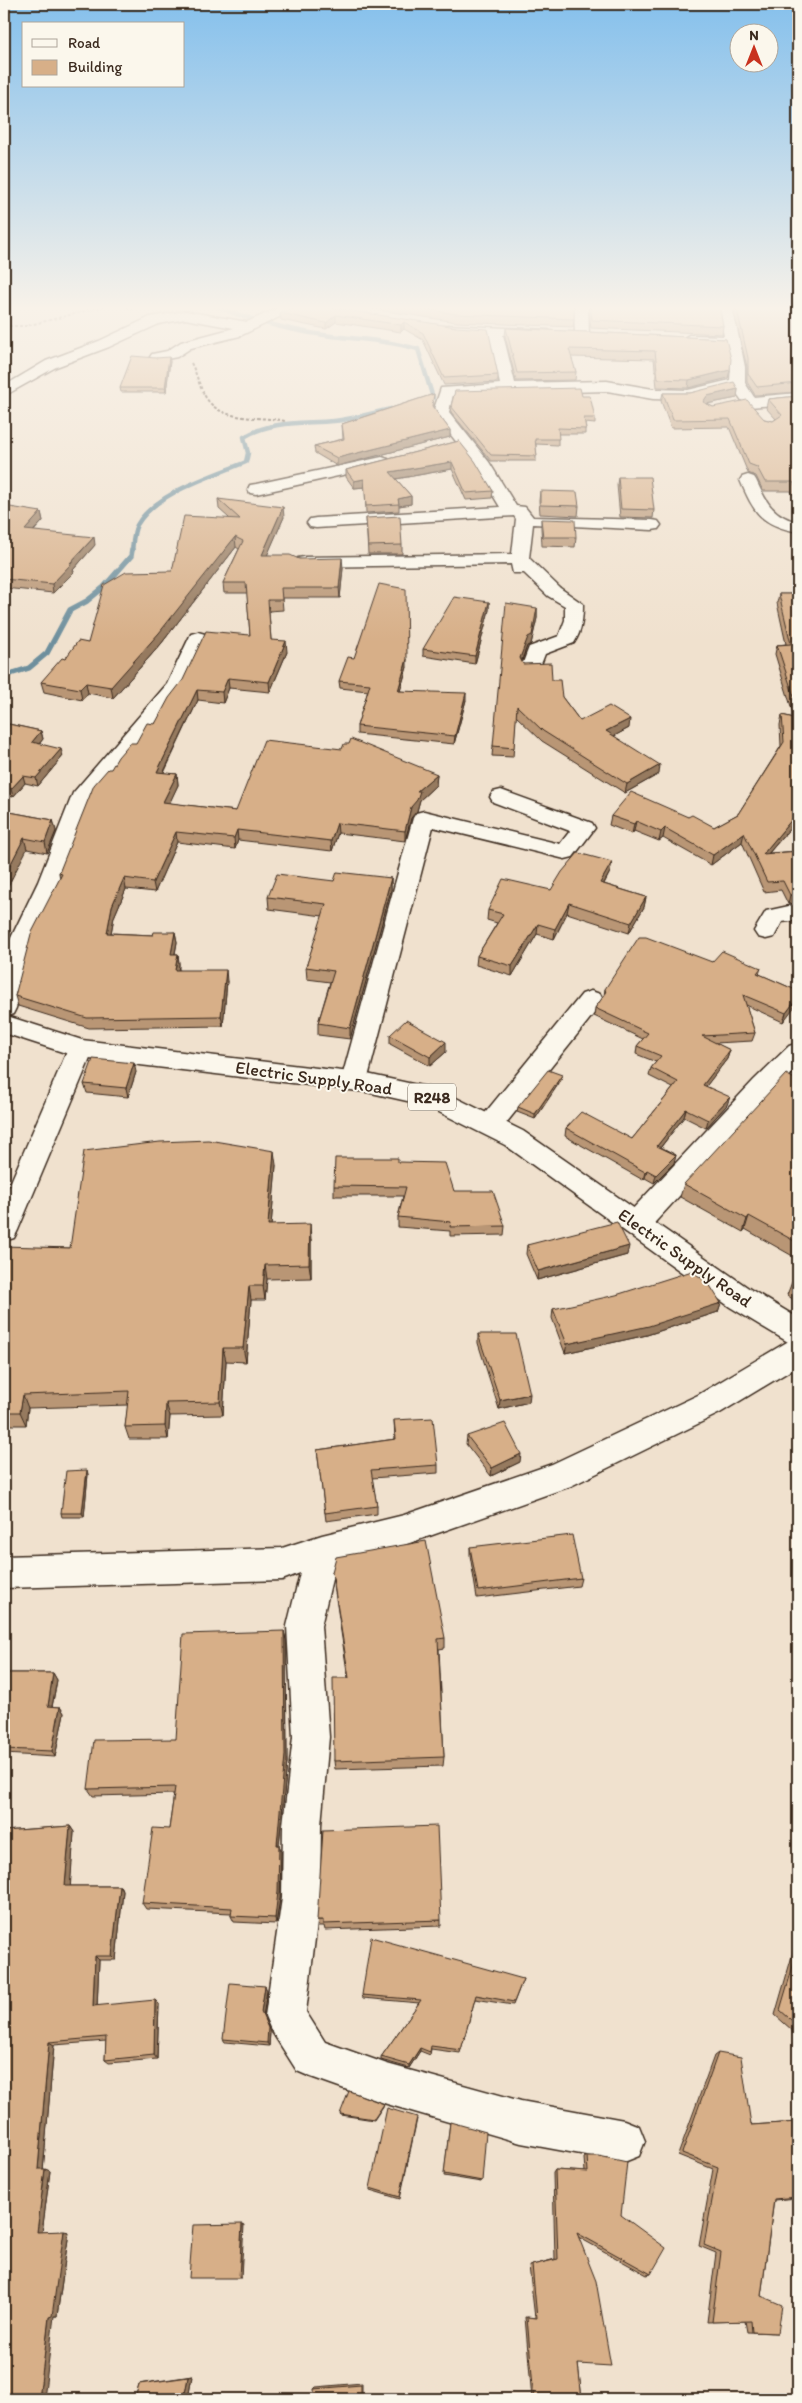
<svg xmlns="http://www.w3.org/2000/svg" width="802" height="2403" font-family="Itim,sans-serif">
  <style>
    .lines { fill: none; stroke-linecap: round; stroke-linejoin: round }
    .stream-far1 { stroke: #6e8f9d; stroke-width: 4.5 }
    .stream { stroke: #6e8f9d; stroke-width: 5.5 }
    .minor-casing { stroke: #3b2a1e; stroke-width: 3 }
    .major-casing { stroke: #3b2a1e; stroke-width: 3 }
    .path { stroke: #3b2a1e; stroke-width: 2; stroke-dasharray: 3 2; stroke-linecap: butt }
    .minor { fill: #fbf7ec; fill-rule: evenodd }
    .major { fill: #fbf7ec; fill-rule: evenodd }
    .wall { fill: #b99675; stroke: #3b2a1e }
    .shaded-wall { fill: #967a5f; stroke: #3b2a1e }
    .building { fill: #d7af88; stroke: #3b2a1e }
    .labels { text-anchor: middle; stroke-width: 4; stroke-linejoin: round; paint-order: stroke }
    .shield { fill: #fbf7ec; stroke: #75685c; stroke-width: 1 }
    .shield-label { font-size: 16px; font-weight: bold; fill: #3b2a1e }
    .street-label { font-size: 18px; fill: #3b2a1e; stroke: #fbf7ec }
  </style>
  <rect width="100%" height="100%" fill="#f0e1ce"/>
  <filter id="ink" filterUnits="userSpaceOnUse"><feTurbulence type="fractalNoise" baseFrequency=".02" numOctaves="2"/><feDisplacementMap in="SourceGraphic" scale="10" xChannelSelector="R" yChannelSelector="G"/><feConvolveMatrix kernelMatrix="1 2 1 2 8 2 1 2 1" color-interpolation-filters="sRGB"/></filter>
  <g filter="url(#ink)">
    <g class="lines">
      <g class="stream-far1">
        <path d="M213,305c38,16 77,26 118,31 29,3 58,5 87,13l15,49 -5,1"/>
        <path d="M132,551c1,-8 1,-19 5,-26 19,-33 76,-49 109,-63l2,-9 -4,-16c28,-17 59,-13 90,-16 19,-2 38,-8 57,-12"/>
      </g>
      <path class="stream" d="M4,676l25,-8 18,-15 23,-43 17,-9 17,-14 27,-31 1,-6"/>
      <g class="minor-casing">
        <g id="minor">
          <path d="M285,305h19l-64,31 -49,12 -14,9 -20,4 -7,-4 2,-3 15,-3 14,-9 53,-14 -49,-9 -26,5 -50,23 -53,20 -52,29v-10l42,-25 53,-20 51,-24 35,-6 62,11z"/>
          <path d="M574,305h14l1,30 -2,3h-10l-2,-3z"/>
          <path d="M718,305h14l13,62v16l9,14 44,-4v10l-48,4 -5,-2 -12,-17 -45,12 -35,-1 -46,-8 -154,4 -4,17 40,50 27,44 9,1 8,10 119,3 6,1 3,4 -3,4 -6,1 -119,-6 -4,34 31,30 23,16c0,14 -1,27 -9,39l-29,11 -7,18h-14l-3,-4 8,-21 30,-11 6,-16v-14l-17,-10 -24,-23h-11l-2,-9 -207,3 -6,-1 -3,-4 3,-4 6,-1 208,-3 4,-35 -2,-3 -198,12 -6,-1 -3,-4 3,-4 6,-1 184,-11 -24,-40 -43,-55 8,-24 59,-4 -11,-50 -37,-2 -7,-4 2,-3 102,5 2,3 -7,4 -41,-2 12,48 92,-2 46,8 35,1 42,-10 1,-13 -5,-22 -37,-2 -7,-4 7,-4 35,1z"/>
          <path d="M382,457l6,2 2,3 -2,3 -132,29 -6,-1 -2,-4 2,-4 6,-1z"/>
          <path d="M748,475l6,2 2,3c10,22 17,36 42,42v10c-37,-7 -44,-19 -58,-52l2,-3z"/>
          <path d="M198,632l7,2 2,4 -24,52 -89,105 -34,87 -28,62 -16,64 -3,6 -9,3v-56l4,-17 30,-62 35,-89 94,-109 22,-46 2,-4z"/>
          <path d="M501,790l91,33 3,5 -22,29 -8,2 -132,-32 -66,254 -4,7 -9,2 -9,-2 -4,-7 72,-263 3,-5 8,-2 136,33 10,-13 -77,-29 -3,-5 3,-5z"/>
          <path d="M798,904v16l-16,2 -8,15 -8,2 -8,-2 -4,-6 12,-20z"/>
          <path d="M591,991l9,3 3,6 -3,6 -101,126 -9,3 -9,-3 -4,-7 4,-7 101,-124z"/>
          <path d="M81,1040l9,3 4,6 -76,181 -4,8 -10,3v-43l64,-149 4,-6z"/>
          <path d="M798,1043v24l-152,165 -10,3 -10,-3 -4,-8 4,-8 128,-136 35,-34z"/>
          <path d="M798,1338v28l-78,47 -149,73 -167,59 -68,17 -15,64 8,111 -8,88 -1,73 -14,114 19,30 62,22 134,37 103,19 15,6 6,15 -6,15 -15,6 -103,-19 -134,-39 -76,-27 -14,-6 -26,-41 -6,-14 17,-118 1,-73 10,-88 -6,-111 13,-53 -18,7 -278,8v-32l278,-8 40,-13 82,-20 148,-51 146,-69 89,-53z"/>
        </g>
      </g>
      <g class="major-casing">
        <path id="major" d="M4,1015l78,25 285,34 73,16 83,41 227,158 48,29v27l-10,-3 -58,-35 -225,-162 -80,-40 -58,-13 -286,-34 -77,-25z"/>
      </g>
      <g class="path">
        <path d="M122,305l11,5"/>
        <path d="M4,326h22l83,-21"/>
        <path d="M191,363c6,11 8,23 14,33 16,28 54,19 80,25"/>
      </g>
      <use href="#minor" class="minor"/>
      <use href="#major" class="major"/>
    </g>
    <g class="wall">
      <path d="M258,305h22l-9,4z"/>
      <path d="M298,305l158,22 42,48v7l-54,3 -21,-45 -19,-11 -3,3 -65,-10 -10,7 -45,-9 -1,-7z"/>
      <path d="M348,305h226v14l-1,8 -117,-5z"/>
      <path d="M588,305h131l4,21 -1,8 -131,-6z"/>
      <path d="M732,305h66v87l-43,3 -8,-13v-15z"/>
      <path d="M506,328l220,11 4,31 -2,8 -40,10 -31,-1 -3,-28 -83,-2 5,15 -1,8 -59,1 -11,-45z"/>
      <path d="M156,358l14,3 -4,31h-45l-1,-4z"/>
      <path d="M738,389l-1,9 -30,6 6,3 60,14 3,-2 -10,-11 2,-9 30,-3v106l-7,-11h-28l-7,-15 -8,-3 -19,-46 -58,1 -10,-27 2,-8h27z"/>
      <path d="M434,394l-1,13 17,23v7l-113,29 -22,-13 -1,-7 29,-7 -1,-15z"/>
      <path d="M582,396l13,22v6l-10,-1v11h-27v11l-22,-1v17h-45l-40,-49v-6z"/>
      <path d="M459,441l34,50 -1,7 -26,2 -14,-31 -56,10 15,17v8l-12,2v5l-33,2 -1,-26 -11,1 -8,-11v-7z"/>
      <path d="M618,477l36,33 -1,8 -33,-1 -3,-32z"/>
      <path d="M540,491l39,15 -1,10 -38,-2 -1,-13z"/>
      <path d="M218,499l66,18 -17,38 32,4 44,9 -3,30h-58l1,12 -14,1 2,29 16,12 -17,40 -41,-4 -6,15 -25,-3 -34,73 13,1 1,11 -9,18 67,8 201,-37 -1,11 -16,15 -3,11 -6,7 -6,23 -67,-8 -6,18 -94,-11 -3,9 -58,-7 -22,50 -29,-3 -12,28 -3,16 42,2 22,-3 2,10 -2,12h3l1,10v6l48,11 -4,45 -134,2 -71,-22 -3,-10 45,-117 -1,-6 52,-104 25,-26 19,-19 95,-89 -3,-42h-23l-1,-10 16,-34 -3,-2 -75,97 -48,54 -25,-5 -6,7 -38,-8 -3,-10 24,-23 23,-16 84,-72 57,-53 -10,-9z"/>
      <path d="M41,512l2,9 -9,10 61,14 -22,25 1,2 -21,21 -49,-5v-70z"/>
      <path d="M366,518l36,27v9h-34z"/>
      <path d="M541,519l35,18 -1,10 -33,-1 -1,-18z"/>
      <path d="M779,594h19v120l-5,-1 -18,-59 2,-9 9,-1 -9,-41z"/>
      <path d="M489,602v8l-14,54 -52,-8v-7z"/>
      <path d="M537,608v10l-6,26 -4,2 -5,15 1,3 29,16 10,17 18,24 49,7 -15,8 45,38 -34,19 -83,-52 -26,-25 -3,41 -21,-1 1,-10z"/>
      <path d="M407,667l-7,24 66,9 -12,44 -97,-10v-8l11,-35 -28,-3 -1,-7z"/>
      <path d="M782,715l16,4v100l-29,34 29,-2v52l-10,1 -7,-14 -17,2 -22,-50 -31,23 -48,-27 -4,3 -25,-10 -2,3 -23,-9 2,-9 77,1 26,10 24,-13 43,-68 -1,-21z"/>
      <path d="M4,723l37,8 2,8 -4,5 24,12 -25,30 -13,-3 -12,14 -9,-2z"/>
      <path d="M4,811l49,9 3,11 -9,22 -20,-4z"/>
      <path d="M610,872l-6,12 42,13 -2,10 -15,26 -62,-20 -13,26 -17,-5 -25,42 -36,-11 1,-9 20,-33 -10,-3 1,-10 63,-20z"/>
      <path d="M391,878v12l-41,149 -32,-4v-12l12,-41 -23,-3 -1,-12 17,-51 -54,-7 -1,-12 66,-16z"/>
      <path d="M798,914v13l-2,-5z"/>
      <path d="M712,962l49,6 -2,6 39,17 -15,31 -37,-17 9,28 -3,8 -37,2 15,7 -3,9 -21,27 21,19 -21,23 -22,-11 -23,30 15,8 -2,8 -20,20 -9,-5 -2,2 -78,-44 1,-8 66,11 41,-51 -24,-12 2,-8 5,-6 -20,-8 1,-8 6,-7 -49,-23 1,-8 9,-12 1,-7z"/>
      <path d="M390,1035l56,17 -16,14 -40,-22z"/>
      <path d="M136,1072l-8,25 -41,-4 -3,-9z"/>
      <path d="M562,1075l-1,5 -26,39 -18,-7 1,-5z"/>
      <path d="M798,1081v178l-53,-30 -2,3 -63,-35 4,-13z"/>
      <path d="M398,1162l56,29 51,35 -1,9 -54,1v-5l-52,-4v-10l5,-21h-69v-10z"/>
      <path d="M276,1165l-5,60 40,14v39l-44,1 -2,21h-14l-5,62 -20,-1 -3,54 -53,1 -2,23h-39l-4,-12 3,-22 -100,3 -2,17h-22v-178l66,1z"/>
      <path d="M527,1245l100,10 -90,25 -11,-26z"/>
      <path d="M798,1276v27l-11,-8 5,-13z"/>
      <path d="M721,1303l-3,9 -71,23 -82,18 -13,-35 1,-9z"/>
      <path d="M478,1334l51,68 -30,7 -21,-66z"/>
      <path d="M394,1420l44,45v8l-66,5 5,28v8l-51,7 -9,-71 78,-11z"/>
      <path d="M467,1436l53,26 -29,14 -25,-32z"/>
      <path d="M88,1474l-4,43h-22l-1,-4z"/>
      <path d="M470,1547l111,31 -2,8 -102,12 -7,-43z"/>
      <path d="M332,1572l113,66v10l-6,1 5,108 -1,9 -108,3 -1,-8 14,-83z"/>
      <path d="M284,1631l2,9 1,122 -8,83 2,6 -1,47 -4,26 -42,-2 -3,-6v-3l-85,-4 -4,-6 27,-74 5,-35 -81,2 -5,-7 88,-50z"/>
      <path d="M4,1673h49l4,7 -5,27h8l4,6 -9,44 -51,-3z"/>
      <path d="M70,1826l4,6 -4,54h50l3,5 -7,69h-17l-2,46 62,-2 -2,55 -48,4 -4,-3 1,-19 -52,4 -11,124 7,2 -8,61h27l-12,84h-3l-47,-270h-3v-215z"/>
      <path d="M317,1920h124v6l-116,4 -1,-4h-6z"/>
      <path d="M798,1935v118l-6,-23 -17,-15z"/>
      <path d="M523,1979l-10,26 -38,-6 -15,54 -29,-4 -1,6 -10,-4 -11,17 -28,-8v-3l38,-54 -56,-5 -1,-3z"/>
      <path d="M267,1990l-4,26 7,16 -1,14 -44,-4 -2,-3z"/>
      <path d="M718,2053l33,72 47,-3v76l-24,2 -13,96 17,37 -31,-1 -2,-11 -38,1 9,-69 -17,-7 14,-77 -35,-14 36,-99z"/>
      <path d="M384,2104v1l-10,15 -33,-5 -1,-1z"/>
      <path d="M417,2119l-17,80 -30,-9v-2z"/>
      <path d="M450,2122l32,59 -1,1 -37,-6z"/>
      <path d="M587,2156l34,59 30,59 -4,1 -69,-38v127l4,35h-50l-7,-82 10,1 -6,-52 26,-7 -2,-86 2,-3 30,2 -1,-14z"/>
      <path d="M192,2376l-4,23h-53l4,-15 5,-1z"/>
      <path d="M362,2383v16l-48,-10 2,-2z"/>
    </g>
    <g class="shaded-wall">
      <path d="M270,305h10l-9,4z"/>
      <path d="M336,315v7l-10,7v-6z"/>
      <path d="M404,322v7l-3,3v-7z"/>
      <path d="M169,357l1,4 -4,31 -1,-4z"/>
      <path d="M730,370l-2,8 -40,10 1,-8z"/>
      <path d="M738,389l-1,9 -31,6 -3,-2 4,-6z"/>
      <path d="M450,430v7l-113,29v-8z"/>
      <path d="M452,462v7l-62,11v-8z"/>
      <path d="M364,479l1,8 -11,1v-7z"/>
      <path d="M411,496v8l-12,2 -1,-7z"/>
      <path d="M283,507l1,10 -21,48 -1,-10z"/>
      <path d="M41,512l2,9 -17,17 -1,-8z"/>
      <path d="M94,537l1,8 -22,25 1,2 -21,21 -1,-9z"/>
      <path d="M235,537l1,10 -75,97 -48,54 -2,-11z"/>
      <path d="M342,558l1,10 -3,30 -1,-10z"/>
      <path d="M489,602v8l-14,54v-8z"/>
      <path d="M537,608v10l-6,26 -4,2 -8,21 1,-9z"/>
      <path d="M286,641l1,11 -17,40 -1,-10z"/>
      <path d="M407,659v8l-9,31v-7z"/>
      <path d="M228,678l1,10 -6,15 -1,-11z"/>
      <path d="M86,683l2,10 -6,7 -2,-11z"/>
      <path d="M197,690l1,10 -39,82 -2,-10z"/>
      <path d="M466,693v7l-12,44 1,-8z"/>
      <path d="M630,719l-1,9 -24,13 1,-10z"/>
      <path d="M41,731l2,8 -9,11 -2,-8z"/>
      <path d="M61,749l2,7 -25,30 -2,-8z"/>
      <path d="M660,765l-1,9 -34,19 2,-9z"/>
      <path d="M177,774l1,11 -13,28 -2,-11z"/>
      <path d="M437,774l-1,11 -16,15 -3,11 -6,7 -6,23v-10l6,-24 6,-16z"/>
      <path d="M23,776l2,7 -12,14 -2,-8z"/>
      <path d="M798,812v7l-38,44 3,-9z"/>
      <path d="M53,820l3,11 -9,22 -2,-11z"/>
      <path d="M636,821l-2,10 -2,3 2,-10z"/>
      <path d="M337,823l1,10 -6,18 -1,-10z"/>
      <path d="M665,828l-2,10 -4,3 2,-9z"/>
      <path d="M237,830l1,10 -3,9 -1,-11z"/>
      <path d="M176,832l1,10 -22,50 -2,-10z"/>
      <path d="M744,833l-2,9 -31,23 2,-10z"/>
      <path d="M24,838l3,11 -23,45v-17z"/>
      <path d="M612,862l-2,10 -11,20 1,-9z"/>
      <path d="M124,878l2,11 -12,28 -5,27 -2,-11 5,-27z"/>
      <path d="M391,878v12l-41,149v-11z"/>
      <path d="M798,894v9l-10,1 2,-9z"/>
      <path d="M646,897l-2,10 -15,26 2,-10z"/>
      <path d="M569,903l-2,10 -13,26 1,-10z"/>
      <path d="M538,924l-1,10 -25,42v-10z"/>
      <path d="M175,932l2,10 -4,22 -2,-10z"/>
      <path d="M178,954l1,10 -2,17 -2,-11z"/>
      <path d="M226,970l1,11 -4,45 -2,-10z"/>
      <path d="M798,997v5l-15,20 3,-9z"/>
      <path d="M446,1042v10l-16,14v-9z"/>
      <path d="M730,1050l-3,9 -26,34 2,-8z"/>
      <path d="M134,1063l2,9 -8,25 -2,-9z"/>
      <path d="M562,1075l-1,5 -26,39v-5z"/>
      <path d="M730,1097l-3,8 -21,23 2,-8z"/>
      <path d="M686,1109l-2,8 -28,36 1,-7z"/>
      <path d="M274,1151l2,14 -6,74 -2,-14z"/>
      <path d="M676,1155l-2,8 -20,20 2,-8z"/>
      <path d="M647,1170l-2,8 -2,2 2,-8z"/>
      <path d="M749,1216l-4,13 -2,3 4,-13z"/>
      <path d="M310,1224l1,15v39l-2,-14z"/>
      <path d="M629,1246l-2,9 -90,25 1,-9z"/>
      <path d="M265,1265l2,14 -2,21 -2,-14z"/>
      <path d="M249,1286l2,14 -5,62 -3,-14z"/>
      <path d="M721,1303l-3,9 -71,23 -82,18 2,-9z"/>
      <path d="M223,1348l3,13 -3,54 -3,-13z"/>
      <path d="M530,1394l-1,8 -30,7 1,-9z"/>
      <path d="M23,1395l5,13 -2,17 -6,-13z"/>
      <path d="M166,1403l4,13 -2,23 -3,-13z"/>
      <path d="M521,1454l-1,8 -29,14 1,-8z"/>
      <path d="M87,1470l1,4 -4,43 -2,-4z"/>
      <path d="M284,1631l2,9 1,122 -8,83 2,6 -1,47 -4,26 -1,-6z"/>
      <path d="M53,1673l4,7 -6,32 -3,-6z"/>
      <path d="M60,1707l4,6 -9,44 -3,-6z"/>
      <path d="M70,1826l4,6 -4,59 -5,-5z"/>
      <path d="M120,1886l3,5 -7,69 -4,-4z"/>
      <path d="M95,1956l4,4 -2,50 -4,-4z"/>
      <path d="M265,1986l2,4 -4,26 7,16 -1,14 -2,-3 -6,-31z"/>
      <path d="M155,2000l4,4 -2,55 -3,-4z"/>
      <path d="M49,2042l5,3 -11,126 -5,-2z"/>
      <path d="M420,2048v3l-11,17v-3z"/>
      <path d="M45,2169l5,2 -8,62 -5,-1z"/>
      <path d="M242,2224l2,1 -3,53h-2z"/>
      <path d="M64,2231l5,1 -12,84h-3l-10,83h-5l10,-82z"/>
      <path d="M192,2376l-4,23h-4l4,-22z"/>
    </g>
    <g class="building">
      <path d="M298,305h16l142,22 32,2 10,46 -54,3 -21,-45 -19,-11 -3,3 -65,-10 -10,8 -46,-10z"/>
      <path d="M400,305h174v14l-118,-5z"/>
      <path d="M590,305h129l4,21 -131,-6z"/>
      <path d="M736,305h62v78l-41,4 -9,-13v-16z"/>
      <path d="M506,328l220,11 5,20 -1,11 -41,10 -31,-1 -3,-28 -86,-2 7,23 -59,1z"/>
      <path d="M132,356l24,2 13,-1 -4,31h-45z"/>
      <path d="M734,382l4,7 -31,7 -4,6 10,5 34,-7 17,19 9,2 9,-6 -14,-16 30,-3v95l-5,-9h-28l-8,-15 -8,-3 -19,-45 -57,1 -10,-27h27z"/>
      <path d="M580,388l2,8h8l5,22h-11l2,11 -28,-1 1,11h-24l2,17 -46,-1 -40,-49 4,-15z"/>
      <path d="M434,394l-2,12 18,24 -113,28 -23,-12 30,-7 -2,-15z"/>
      <path d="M459,441l16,20 18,30 -27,2 -14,-31 -62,10 21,24 -13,3 1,5 -33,2 -2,-27 -10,2 -8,-11z"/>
      <path d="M618,477h32l4,33 -33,-1z"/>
      <path d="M540,491l37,1 2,14 -39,-1z"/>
      <path d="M218,499l65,8 -21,48h28l9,4 43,-1 -3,30h-58l1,12h-14l3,40 15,1 -17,41 -41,-4 -6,14 -25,-2 -40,82 20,2 -14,28 73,9 28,-71 78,9 2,-5h5l2,-5 86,35 -20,17h3l-3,9 -6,7 -6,24 -68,-8 -6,18 -94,-11 -3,8 -58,-6 -23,50 -29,-4 -12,28 -5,27 46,2 1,-3h21l-4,22h7l-3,16h51l-5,46 -134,2 -72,-22 16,-62 31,-60 -3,-1 35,-88 14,-16h3l7,-12 12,-14h6l11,-20 8,1 14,-26 14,-18 23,-49 44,4 -4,-52h-23l20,-42 -8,-4 -76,96 -48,54 -25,-4 -6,6 -39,-7 21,-24 3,1 13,-18 10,2 16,-58 22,-13 46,-1 12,-55 56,3z"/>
      <path d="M10,507l31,5 -16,18 69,7 -24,26h2l-20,21 -48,-5v-61z"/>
      <path d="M400,516l2,29 -34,1 -2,-28z"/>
      <path d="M541,519l34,1 1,17h-33z"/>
      <path d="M379,584l27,5 1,70 -9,32 68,2 -11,43 -98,-10 13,-42 -31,-3 9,-24 6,1z"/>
      <path d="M779,594h19v110l-2,-1 -19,-58 14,-1z"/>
      <path d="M454,597l35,5 -14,54 -52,-7z"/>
      <path d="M506,603l31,5 -5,27 -4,2 -8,21 3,6 28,-1 1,17h8l2,17 18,24 29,-15 21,13 -24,12 54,34 -33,19 -84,-53 -26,-25 -3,42 -21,-2z"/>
      <path d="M782,715l16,4v93l-35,42 35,-3v43l-8,1 -7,-14 -16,1 -23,-49 -31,22 -48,-27 -4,4 -25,-11 -2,3 -23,-8 20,-24 57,25 4,-2 22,12 24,-13 46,-72z"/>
      <path d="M4,723l37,8 -9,11 29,7 -25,29 -13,-2 -12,13 -7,-2z"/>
      <path d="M4,811l49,9 -8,22 -21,-4 -20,39z"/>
      <path d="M578,853l34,9 -12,21 46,14 -15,26 -62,-20 -14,26 -17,-5 -26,42 -35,-10 26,-42 -15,-4 15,-31 48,11 11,-18z"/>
      <path d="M337,872l54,6 -41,150 -32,-5 16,-52 -28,-4 20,-63 -58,-7 9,-23 57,7z"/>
      <path d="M639,937h7l66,25 10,-11 39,17 -4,5 41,18v6l-12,16 -43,-18 12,38 -53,3 28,14 -27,35 27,12 -22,23 -22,-11 -29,37 19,9 -20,20 -9,-5 -2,2 -79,-44 15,-16 51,27 46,-57 -27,-14 10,-12 -24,-10 11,-13 -53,-25 11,-15 -1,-4z"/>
      <path d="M406,1020l40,22 -16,15 -40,-22z"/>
      <path d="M93,1059l41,4 -8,25 -42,-4z"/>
      <path d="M548,1070l14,5 -27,39 -17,-7z"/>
      <path d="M786,1074l12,7v87l-2,2 2,1v72l-49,-27 -2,3 -63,-35z"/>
      <path d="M208,1140l66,11 -6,74 42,-1 -1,40 -44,1 -2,21h-14l-6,62h-20l-3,54 -54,1 -1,23 -40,1 4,-36 -106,4 -3,17h-16v-166l66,2 14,-97 76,-9z"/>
      <path d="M335,1158h63v4l47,1 9,28h39l12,35 -55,1 1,-5 -53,-5 8,-30 -72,-1z"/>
      <path d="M617,1222l12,24 -91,25 -11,-26z"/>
      <path d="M692,1271l17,13 12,19 -72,23 -82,18 -14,-35 63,-14z"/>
      <path d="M798,1276v11l-6,-5z"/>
      <path d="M478,1334h38l14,60 -30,6z"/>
      <path d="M433,1418l5,47 -67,5 6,36 -52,7 -8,-63 79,-11 -2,-19z"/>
      <path d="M505,1423l16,31 -29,14 -25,-32z"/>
      <path d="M87,1470l-5,43h-21l5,-42z"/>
      <path d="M572,1535l9,43 -103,13 -8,-44z"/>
      <path d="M426,1541l19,97 -7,1 6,118 -110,4 -1,-83h16l-17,-106 4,-15z"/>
      <path d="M284,1631l1,124 -8,90h2l-1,47 -3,26 -44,-2 1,-8 -90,-5 11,-75 16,1 6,-42 -87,2 6,-49 82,-1 7,-105z"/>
      <path d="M4,1673h49l-5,33 12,1 -8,44 -48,-2z"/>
      <path d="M70,1826l-5,60h55l-8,70h-17l-2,50 62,-6 -1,55 -49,5 1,-23 -57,5 -11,127h7l-8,63 27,-1 -12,85 -3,1 -10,82h-35v-323l3,-34h-3v-211z"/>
      <path d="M437,1826l4,94 -118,4v-4h-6l6,-90z"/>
      <path d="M371,1937l152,42 -9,23 -38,-7 -15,55 -30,-4 -1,6 -10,-4 -11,17 -28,-8 40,-57 -59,-5z"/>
      <path d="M798,1949v80v-3l-18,-16z"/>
      <path d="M230,1983l35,3 -4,26 7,16 -1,15 -44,-4z"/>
      <path d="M718,2053l23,4 10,68 47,-3v75l-24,2 -13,97 21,9 -4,28 -26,-1 -1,-11 -39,1 9,-70 -17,-7 14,-78 -36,-14z"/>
      <path d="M349,2091l35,13 -10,15 -34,-5z"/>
      <path d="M387,2108l30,9 -17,80 -30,-9z"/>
      <path d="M450,2122l36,10 -4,49 -38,-7z"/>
      <path d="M587,2156h12l28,6 -6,53 45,33 -15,26 -74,-41 19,48 15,85 -33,-2 4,35h-48l-7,-82 10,1 -5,-53 26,-6 -3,-89 33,2z"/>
      <path d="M242,2224l-3,54h-50l4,-53z"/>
      <path d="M188,2377l-4,22h-49l4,-15z"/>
      <path d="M361,2385v14h-46l-1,-10z"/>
    </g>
  </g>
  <linearGradient id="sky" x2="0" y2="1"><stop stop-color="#85c0ec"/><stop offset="0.48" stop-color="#f8f2e9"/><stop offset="1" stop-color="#f8f2e9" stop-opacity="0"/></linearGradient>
  <rect width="802" height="642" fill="url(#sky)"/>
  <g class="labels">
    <rect class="shield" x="408" y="1083.5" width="48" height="27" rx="4"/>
    <g class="shield-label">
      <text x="432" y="1103">R248</text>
    </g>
    <g class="street-label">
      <text transform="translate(314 1078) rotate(8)" y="6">Electric Supply Road</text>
      <text transform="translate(685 1258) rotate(35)" y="6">Electric Supply Road</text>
    </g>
  </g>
  <rect width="802" height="2403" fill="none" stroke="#fbf7ec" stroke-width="20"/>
  <rect x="10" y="10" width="782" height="2383" fill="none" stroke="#3b2a1e" stroke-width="2" filter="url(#ink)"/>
  <rect x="22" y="22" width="162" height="65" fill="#fbf7ec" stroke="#aea59a"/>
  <rect x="32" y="39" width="25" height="8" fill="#fbf7ec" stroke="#aea59a"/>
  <text x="68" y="48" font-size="15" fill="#3b2a1e">Road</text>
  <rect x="32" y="60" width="25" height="15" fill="#d7af88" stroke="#aea59a"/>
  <text x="68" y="72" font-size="15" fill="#3b2a1e">Building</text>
  <g transform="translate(754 48)"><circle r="24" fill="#fbf7ec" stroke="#aea59a"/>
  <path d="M0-4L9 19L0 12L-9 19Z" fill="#c8321e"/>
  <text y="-8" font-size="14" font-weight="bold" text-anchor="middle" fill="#3b2a1e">N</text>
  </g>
</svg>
